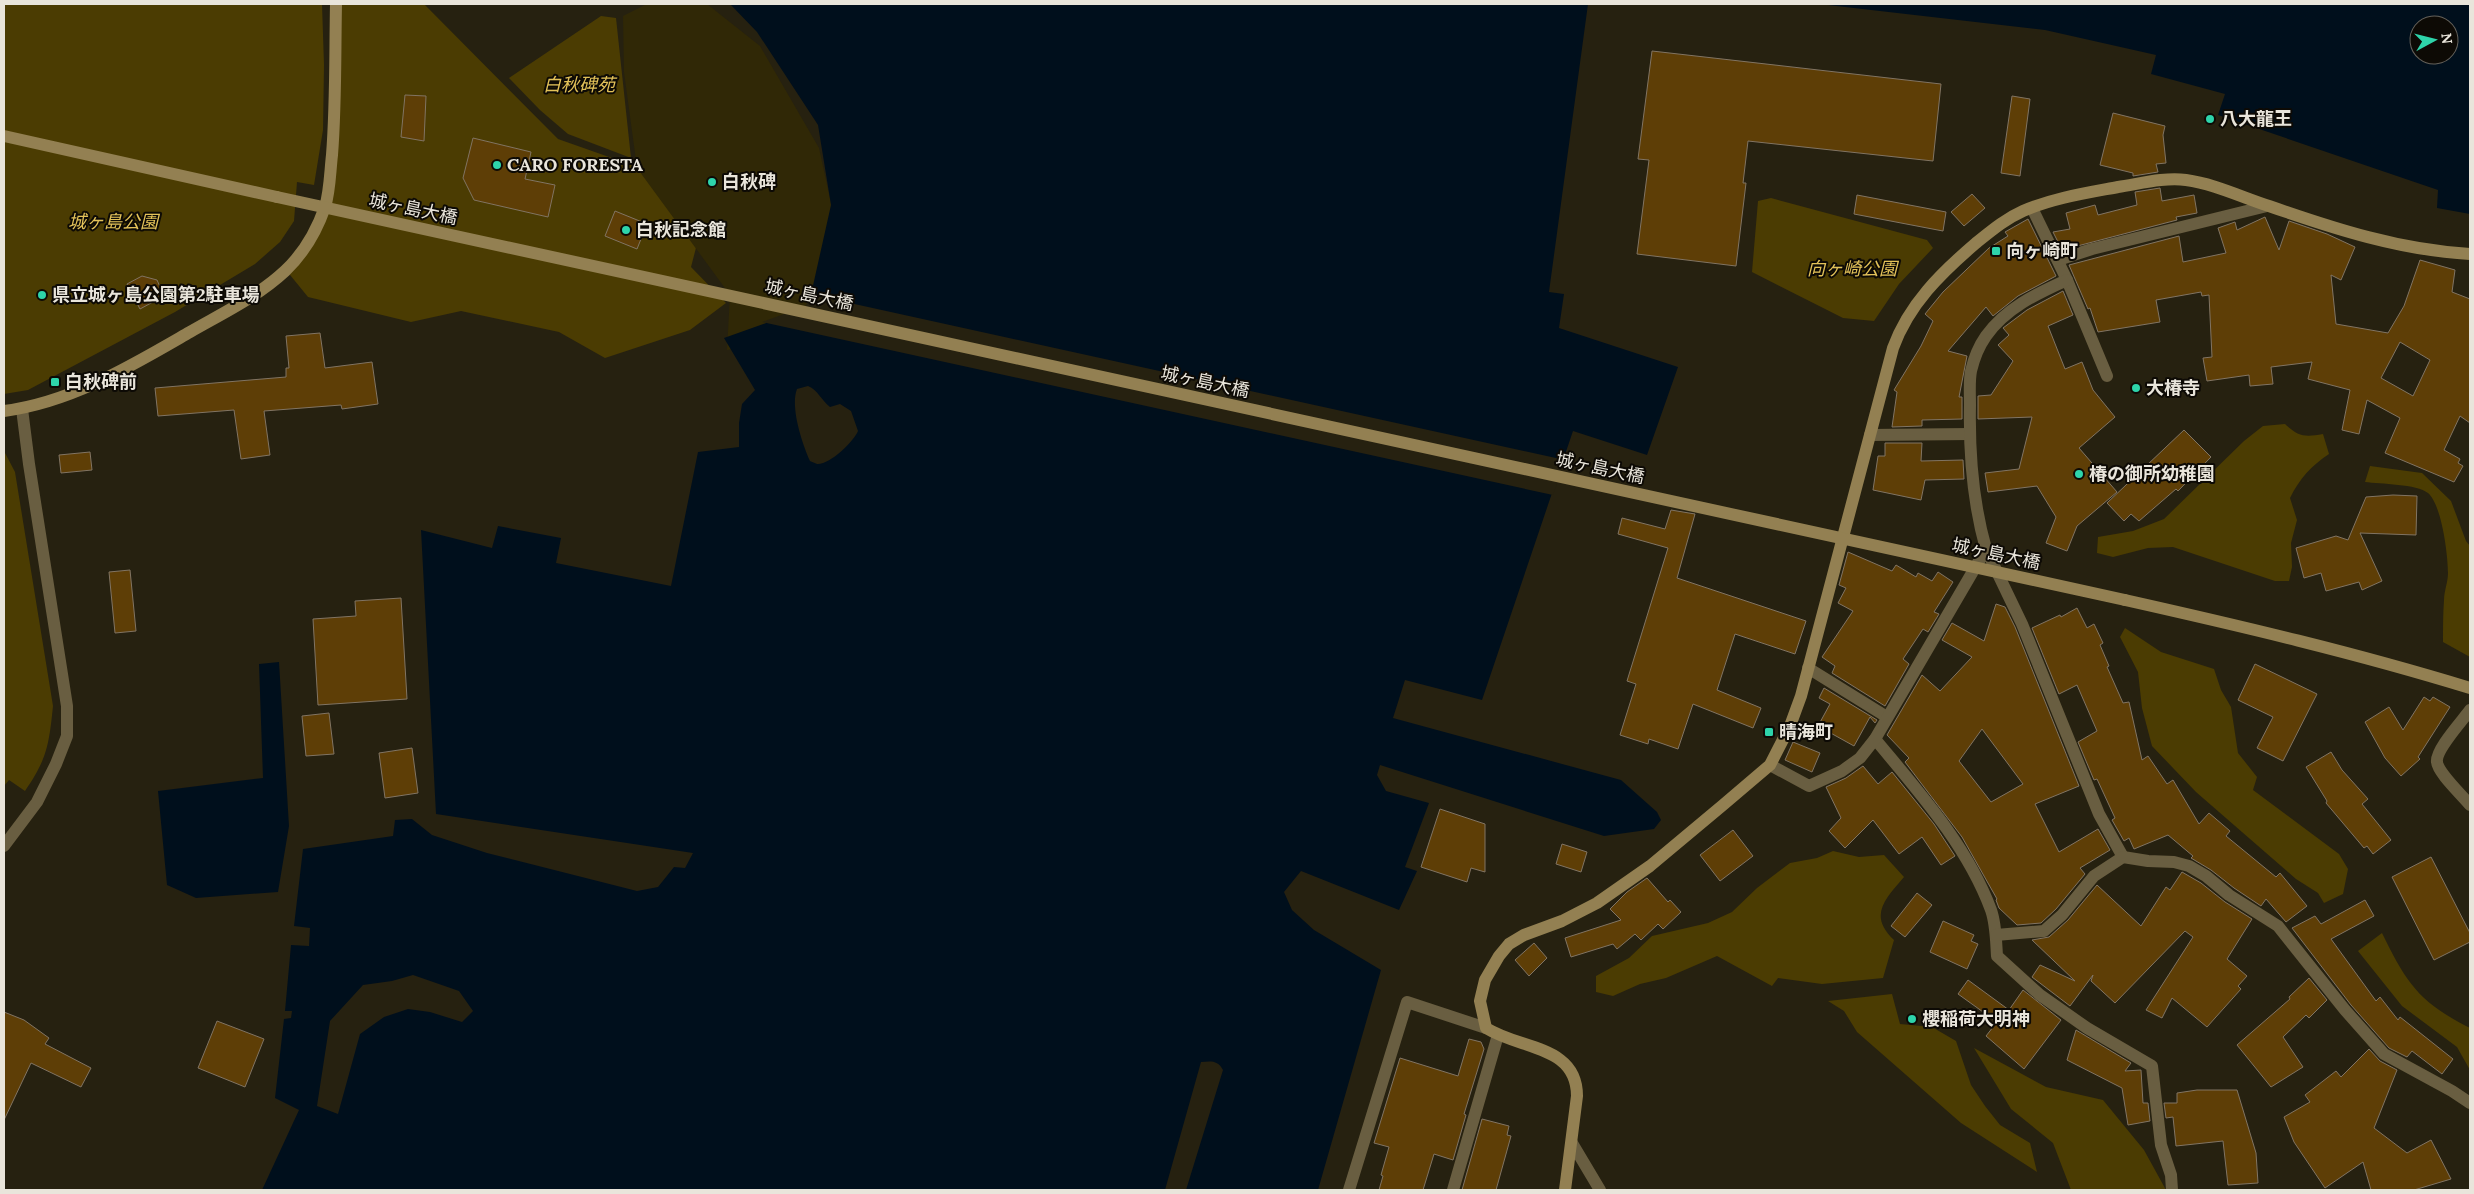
<svg xmlns="http://www.w3.org/2000/svg" width="2474" height="1194" font-family="Lora,'Noto Sans JP',serif">
  <style>
    .green { fill: #4b3c02 }
    .sand { fill: #302806 }
    .water { fill: #000f1c; fill-rule: evenodd }
    .pier { fill: #262110 }
    .building { fill: #5e3e06; stroke: #817463; fill-rule: evenodd }
    .lines { fill: none; stroke-linecap: round; stroke-linejoin: round }
    .street { stroke: #695e41; stroke-width: 12 }
    .secondary { stroke: #938052; stroke-width: 12 }
    .secondary-bridge { stroke: #938052; stroke-width: 12 }
    .poi-dot { fill: #2ed4aa; stroke: #0d0a05; stroke-width: 2 }
    .labels { text-anchor: middle; stroke-width: 4; stroke-linejoin: round; paint-order: stroke }
    .park-label { font-size: 18px; font-style: italic; fill: #e3c259; stroke: #0d0a05 }
    .poi-label { font-size: 18px; font-weight: bold; fill: #e9e5db; stroke: #0d0a05; text-anchor: start }
    .street-label { font-size: 18px; fill: #e9e5db; stroke: #0d0a05 }
  </style>
  <rect width="100%" height="100%" fill="#262110"/>
  <g class="green">
    <path d="M4,4h318l2,61 -1,65 -9,55 -17,-3 -3,39 -14,21 -25,22 -80,48 -147,78 -24,4z"/>
    <path d="M336,4h88l134,135 88,31 51,74 -6,23 35,36 -36,27 -85,28 -46,-26 -98,-21 -50,11 -103,-25 -22,-27 39,-64z"/>
    <path d="M601,16l15,2 15,140 -63,-24 -28,-24 -31,-32z"/>
    <path d="M1771,198l156,42 6,8 -34,36 -25,37 -31,-3 -91,-46 6,-71z"/>
    <path d="M2285,424c14,13 20,13 38,10l6,20c-18,12 -29,24 -39,44l7,22 -6,23 1,24 -3,14h-14l-102,-34 -25,1 -35,9 -16,-4 1,-16 35,-6 31,-12 80,-78 19,-15z"/>
    <path d="M4,451l11,21 38,234c-4,39 -6,53 -28,85l-16,-11 -5,6z"/>
    <path d="M2370,466l52,7 29,28 15,40 4,5v111l-27,-15c0,-14 0,-28 1,-42 0,-9 4,-18 4,-27 0,-17 -6,-68 -20,-80 -11,-9 -48,-9 -63,-11z"/>
    <path d="M2125,628l36,24 53,17 7,21 10,17 7,46 19,24 -4,13 86,64 9,15 -5,25 -19,9 -6,-10 -22,-14 -100,-87 -44,-46 -10,-38 -4,-36 -18,-35z"/>
    <path d="M1833,851l26,6 25,-2 20,22c-19,22 -36,39 -10,63l-11,38 -61,6 -44,-6 -6,8 -55,-30 -51,22 -26,6 -27,12 -17,-4v-16l33,-18 23,-22 56,-13 24,-11 25,-24 33,-25 27,-5z"/>
    <path d="M2382,933c25,51 37,69 88,95v42l-13,-23 -55,-41 -44,-55z"/>
    <path d="M1892,994l8,30 32,3 24,14 15,44 14,21 15,19 30,18 7,29 -76,-49 -104,-91 -13,-21 -16,-10z"/>
    <path d="M1974,1048l72,39 57,13 41,50 22,40h-95l-18,-47 -42,-34z"/>
  </g>
  <path class="sand" d="M647,4h60l53,42 59,102 15,69 -7,80 -38,40 -62,13 3,-55 -93,-127 -13,-96 -1,-56z"/>
  <g class="water">
    <path d="M730,4h858l-39,288 15,2 -5,34 119,39 -31,88 -74,-24 -91,269 -77,-20 -12,38 228,62 36,32 4,8 -7,9 -50,7 -224,-71 -3,10 9,16 43,12 -24,64 12,4 -18,39 -98,-39 -17,21 8,18 22,20 67,40 -63,220h-132l37,-120c-5,-10 -12,-9 -22,-8l-36,128h-903l37,-80 -24,-12 9,-79 7,-1 1,-7h-7l6,-66 18,1 1,-18 -16,-2 9,-77 90,-13 2,-16 17,-1 20,16 55,18 150,38 21,-4 16,-20 11,1 8,-15 -257,-39 -15,-284 71,18 6,-22 63,12 -5,25 115,23 27,-134 41,-5v-24l3,-19 13,-14 -31,-52 84,-30 23,-103 -13,-80 -61,-93zM808,386c10,4 13,14 22,21l10,-3 11,7 7,20c-4,10 -28,34 -41,33 0,0 -7,-3 -7,-3 -8,-18 -20,-54 -13,-72z"/>
    <path d="M1819,4h651v210l-33,-6 1,-18 -220,-75 7,-21 -74,-20 5,-19 -111,-25zM2419,25h30v30h-30z"/>
    <path d="M279,662l10,164 -11,66 -82,6 -29,-13 -9,-94 105,-13 -4,-114z"/>
  </g>
  <g class="pier">
    <path d="M809,294l756,166 -12,35 -791,-173 44,-16z"/>
    <path d="M413,975l46,16 14,20 -11,11 -32,-10 -22,-3 -24,8 -24,17 -22,80 -21,-8 13,-85 33,-36 29,-4z"/>
  </g>
  <g class="building">
    <path d="M1652,51l289,33 -8,77 -185,-20 -5,42h3l-10,83 -99,-12 12,-94 -11,-1z"/>
    <path d="M405,95l21,1 -2,45 -23,-4z"/>
    <path d="M2012,96l18,3 -10,77 -19,-3z"/>
    <path d="M2113,113l52,13 -2,9 3,28 -10,1 2,8 -25,4v-3l-33,-8z"/>
    <path d="M473,138l58,14 -6,27 30,6 -7,32 -74,-17 -11,-22z"/>
    <path d="M2160,188l2,13 32,-6 3,18 -21,4 1,3 -115,30 -9,-18 17,-3 -4,-16 29,-8 3,10 39,-10 -2,-13z"/>
    <path d="M1972,194l13,14 -21,18 -13,-14z"/>
    <path d="M1857,195l89,17 -3,19 -89,-17z"/>
    <path d="M615,211l32,13 -10,25 -32,-13z"/>
    <path d="M2265,217l14,33 10,-29 38,13 28,13 -14,33 -10,-5 5,49 52,9 16,-27 16,-46 35,10 -3,22 18,7v124l-10,-7 -16,34 16,9 -2,4 5,3 -9,16 -69,-29 15,-35 -33,-18 -8,34 -17,-4 8,-40 -42,-11 4,-17 -41,5 2,17 -23,2 -1,-11 -42,6 -4,-23 9,-1 -3,-62 -7,1 -1,-4 -45,8 4,22 -62,10 -8,-24 -2,1 -19,-44 110,-29 4,26 43,-9 -8,-25 17,-6 2,8zM2400,342l30,18 -17,36 -32,-18z"/>
    <path d="M2028,219l28,57 -38,20 -25,20 -7,-9 -38,44 19,5 -8,41h3v22l-40,1v6l-30,1 5,-35 -3,-2 27,-44 12,-25 -8,-7 18,-22 46,-44 19,-12 -3,-4z"/>
    <path d="M142,276l15,4 7,16 -24,13 -13,-25z"/>
    <path d="M2063,291l10,24 -25,11 17,43 17,-7 11,28 22,27 -36,31 38,44 -40,34 -10,25 -21,-8 10,-26 -19,-31 -49,6 -3,-19 34,-4 13,-52 -54,2v-23l13,-1 22,-34 -15,-16 11,-10 -6,-7 24,-18z"/>
    <path d="M320,333l5,35 47,-6 6,42 -36,5 -1,-4 -77,6 6,44 -29,4 -7,-49 -76,6 -3,-28 131,-11v-9h3l-3,-32z"/>
    <path d="M2184,430l27,27 -33,34 -2,-2 -37,32 -8,-7 -7,7 -17,-18z"/>
    <path d="M1885,443h37l-1,18 42,-1 1,19 -39,1 -4,20 -48,-10 5,-34h7z"/>
    <path d="M90,452l2,18 -31,3 -2,-18z"/>
    <path d="M2393,495l24,1 -1,39 -56,-2 22,48 -20,9 -3,-8 -33,9 -5,-18 -17,5 -8,-30 40,-12 12,4 18,-43z"/>
    <path d="M1671,510l24,4 -18,64 129,43 -11,33 -60,-20 -18,56 44,18 -8,20 -60,-24 -15,45 -29,-10 -1,5 -28,-9 16,-51 -9,-3 41,-133 -50,-14 4,-16 43,11z"/>
    <path d="M1848,552l44,19 4,-6 20,12 2,-4 14,8 6,-9 15,10 -19,30 5,2 -11,18 -5,-3 -20,30 6,5 -24,42 -53,-33 3,-7 -13,-9 31,-46 -15,-8 8,-15 -7,-3z"/>
    <path d="M130,570l6,61 -21,2 -6,-61z"/>
    <path d="M401,598l6,101 -89,6 -5,-86 43,-3 -1,-15z"/>
    <path d="M1996,604l9,3 10,20 64,159 -44,18 24,48 39,-23 12,21 -30,18 5,6 -29,35 -15,14 -24,2 -18,-17 -3,-8 1,-1 -35,-62 -57,-75 4,-4 -22,-23 35,-60 18,16 32,-34 -30,-17 10,-17 32,18zM1982,729l41,55 -32,18 -32,-41z"/>
    <path d="M2077,608l10,20 7,-4 9,19 -3,2 9,21 -2,1 16,36 6,-1 13,58 6,-4 19,28 6,-4 26,44 10,-11 21,18 -4,5 50,41 4,-4 27,33 -21,16 -20,-23 -5,7 -27,-18 -23,-18 -20,-12 2,-2 -25,-21 -34,14 -5,-11 -5,3 -12,-21 3,-2 -18,-39 -3,1 -16,-38 19,-11 -20,-46 -18,9 -27,-66 28,-13 1,2z"/>
    <path d="M2255,664l62,30 -34,67 -26,-13 16,-31 -35,-17z"/>
    <path d="M1824,688l53,32 -2,3 -5,-6 -16,29 -36,-20 12,-22 -11,-6z"/>
    <path d="M2424,697l6,4 3,-4 17,10 -32,50 2,2 -19,17 -16,-18 -20,-36 24,-15 14,23z"/>
    <path d="M329,713l5,41 -28,2 -4,-40z"/>
    <path d="M1793,742l27,11 -8,19 -27,-12z"/>
    <path d="M412,748l6,45 -33,5 -6,-45z"/>
    <path d="M2331,752l11,18 26,29 -6,5 29,36 -18,14 -6,-8 -3,2 -38,-45 1,-2 -21,-34z"/>
    <path d="M1863,766l15,18 14,-12 42,52 21,32 -14,9 -19,-28 -23,17 -26,-34 -28,28 -16,-17 12,-13 -15,-31 20,-9z"/>
    <path d="M1440,809l45,15v48l-14,-4 -4,14 -46,-15z"/>
    <path d="M1733,830l20,26 -33,25 -20,-26z"/>
    <path d="M1562,844l25,8 -6,20 -25,-8z"/>
    <path d="M2431,857l39,76v9l-36,18 -42,-83z"/>
    <path d="M2182,872l19,11 24,19 27,17 -25,40 20,17 -9,10 3,3 -34,38 -35,-29 -10,20 -16,-8 47,-73 -8,-6 -70,72 -24,-22 2,-6 -23,31 -38,-29 8,-12 35,16 -43,-41 17,-3 19,-17 29,-35 44,41 25,-39 4,3z"/>
    <path d="M1647,878l21,24 2,-2 11,12 -18,17 -5,-5 -17,16 -6,-6 -18,15 -4,-5 -42,13 -6,-19 56,-18 -11,-11 17,-17z"/>
    <path d="M1917,893l15,12 -27,32 -14,-11z"/>
    <path d="M2365,900l9,16 -43,23 45,62 4,-4 18,23 2,-3 53,42 -11,15 -30,-23 -5,6 -18,-9 -38,-43 -59,-77 23,-12 6,8z"/>
    <path d="M1943,921l31,14 -3,6 7,3 -11,25 -37,-17z"/>
    <path d="M1534,943l13,15 -18,18 -14,-16z"/>
    <path d="M2309,978l18,22 -18,18 -3,-3 -23,22 20,30 -32,20 -34,-42 53,-46 -1,-2z"/>
    <path d="M1968,980l41,30 14,-20 38,30 -37,49 -38,-33 11,-14 -39,-28z"/>
    <path d="M4,1012l20,8 25,18 -4,6 46,24 -10,19 -50,-24 -27,57z"/>
    <path d="M217,1021l47,18 -19,48 -47,-19z"/>
    <path d="M2076,1030l55,33 -6,8 16,-1 2,33h5l2,18 -22,4 -6,-37 -55,-28z"/>
    <path d="M1469,1039l12,3 3,7 -20,65 2,1 -13,45 -19,-6 -11,36h-44l4,-14 -2,-1 8,-28 -15,-4 26,-85 58,18z"/>
    <path d="M2369,1049l11,12 17,9 -23,58 33,25 24,-13 20,39 -37,11h-43l-8,-28 -38,26 -31,-46 -10,-25 26,-15 -5,-7 31,-24 5,6z"/>
    <path d="M2197,1090h40l19,63 2,30 -30,2 -5,-44 -47,5 -3,-29 -7,1 -2,-15h13v-10z"/>
    <path d="M1482,1119l27,7 -2,9 4,1 -15,54h-34z"/>
  </g>
  <g class="lines">
    <g class="street">
      <path d="M2032,208l35,72 40,96"/>
      <path d="M2058,260l34,-11 175,-43"/>
      <path d="M1870,435l100,-1"/>
      <path d="M1986,549c-13,-46 -17,-96 -16,-144 0,-11 -1,-24 1,-34 3,-13 8,-25 15,-35 20,-28 50,-42 81,-56"/>
      <path d="M1808,668l79,49"/>
      <path d="M2470,710c-7,10 -35,40 -33,52 1,11 25,33 33,43"/>
      <path d="M1875,739c43,52 92,106 116,171 5,14 5,31 6,46l43,39 47,33 65,38 9,79 10,30 1,15"/>
      <path d="M1770,765l39,21 33,-15 18,-13 15,-19 111,-190 36,75 77,190 24,43"/>
      <path d="M4,846l33,-44 19,-38 11,-28v-30l-38,-242 -7,-55"/>
      <path d="M1996,935l48,-4 18,-16 32,-39 29,-19 25,4 26,1 15,4 17,10 23,19 49,31 67,84 39,44 68,37 18,12"/>
      <path d="M1572,1143l28,47"/>
      <path d="M1349,1190l58,-188 79,26"/>
      <path d="M1453,1190l45,-155"/>
    </g>
    <g class="secondary">
      <path d="M4,136l273,61"/>
      <path d="M4,411c68,-9 127,-45 186,-79 33,-19 67,-35 95,-61 18,-17 32,-41 40,-64 5,-16 5,-35 7,-52 4,-51 3,-101 4,-151"/>
      <path d="M2125,600c116,26 231,53 345,88"/>
      <path d="M1565,1190l12,-94c0,-51 -56,-46 -91,-68l-6,-27 5,-21 14,-24 10,-12 15,-9 38,-14 35,-18 53,-37 73,-61 47,-40 20,-39 11,-30 92,-348c16,-44 48,-75 83,-105 15,-12 29,-24 47,-32 30,-13 63,-18 95,-24 21,-3 46,-10 68,-7 29,4 55,17 83,26 66,23 131,44 201,48"/>
    </g>
    <path class="secondary-bridge" d="M277,197l1848,403"/>
  </g>
  <g class="poi-dot">
    <circle cx="2210" cy="119" r="5"/>
    <circle cx="497" cy="165" r="5"/>
    <circle cx="712" cy="182" r="5"/>
    <circle cx="626" cy="230" r="5"/>
    <rect x="1991" y="246" width="10" height="10" rx="2.5"/>
    <circle cx="42" cy="295" r="5"/>
    <rect x="50" y="377" width="10" height="10" rx="2.5"/>
    <circle cx="2136" cy="388" r="5"/>
    <circle cx="2079" cy="474" r="5"/>
    <rect x="1764" y="727" width="10" height="10" rx="2.5"/>
    <circle cx="1912" cy="1019" r="5"/>
  </g>
  <g class="labels">
    <g class="park-label">
      <text x="579" y="91">白秋碑苑</text>
      <text x="113" y="228">城ヶ島公園</text>
      <text x="1852" y="275">向ヶ崎公園</text>
    </g>
    <g class="poi-label">
      <text x="2220" y="125">八大龍王</text>
      <text x="507" y="171">CARO FORESTA</text>
      <text x="722" y="188">白秋碑</text>
      <text x="636" y="236">白秋記念館</text>
      <text x="2006" y="257">向ヶ崎町</text>
      <text x="52" y="301">県立城ヶ島公園第2駐車場</text>
      <text x="65" y="388">白秋碑前</text>
      <text x="2146" y="394">大椿寺</text>
      <text x="2089" y="480">椿の御所幼稚園</text>
      <text x="1779" y="738">晴海町</text>
      <text x="1922" y="1025">櫻稲荷大明神</text>
    </g>
    <g class="street-label">
      <text transform="translate(413 209) rotate(12)" y="6">城ヶ島大橋</text>
      <text transform="translate(809 295) rotate(12)" y="6">城ヶ島大橋</text>
      <text transform="translate(1205 382) rotate(12)" y="6">城ヶ島大橋</text>
      <text transform="translate(1600 468) rotate(12)" y="6">城ヶ島大橋</text>
      <text transform="translate(1996 554) rotate(12)" y="6">城ヶ島大橋</text>
    </g>
  </g>
  <rect width="2474" height="1194" fill="none" stroke="#e9e5db" stroke-width="10"/>
  <g transform="translate(2434 40) rotate(83)"><circle r="24" fill="#0d0a05" stroke="#65625b"/>
  <path d="M0-4L9 19L0 12L-9 19Z" fill="#2ed4aa"/>
  <text y="-8" font-size="14" font-weight="bold" text-anchor="middle" fill="#e9e5db">N</text>
  </g>
</svg>
